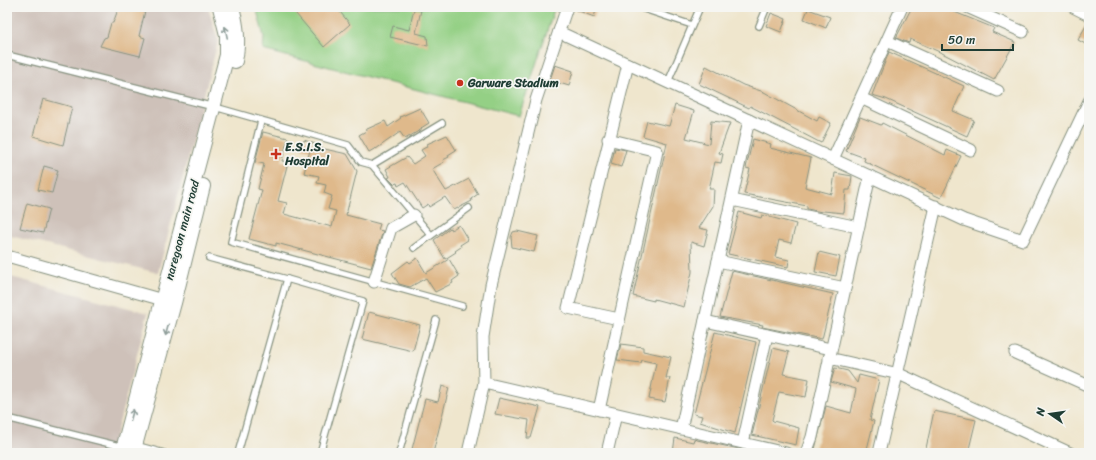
<svg xmlns="http://www.w3.org/2000/svg" width="1096" height="460" font-family="Sriracha,sans-serif">
  <style>
    .industrial { fill: #cec1b9 }
    .green { fill: #94d085; stroke: #5a865c }
    .building { fill: #dfb98b }
    .lines { fill: none; stroke-linecap: round; stroke-linejoin: round }
    .service-casing { stroke: #879280; stroke-width: 8 }
    .minor-casing { stroke: #879280; stroke-width: 13 }
    .tertiary-casing { stroke: #879280; stroke-width: 16 }
    .service { stroke: #fff; stroke-width: 5.5 }
    .minor { stroke: #fff; stroke-width: 11 }
    .tertiary { stroke: #fff; stroke-width: 14 }
    .oneway { stroke: #8f9e9a }
    .poi-dot { fill: #c8321e; stroke: #f6f6f2; stroke-width: 1.5 }
    .labels { text-anchor: middle; stroke-width: 3.5; stroke-linejoin: round; paint-order: stroke }
    .poi-label { font-size: 12px; font-weight: bold; fill: #1f3d34; stroke: #f6f6f2; text-anchor: start }
    .street-label { font-size: 12px; fill: #1f3d34; stroke: #f6f6f2 }
  </style>
  <rect width="100%" height="100%" fill="#f6f6f2"/>
  <filter id="ink" filterUnits="userSpaceOnUse"><feTurbulence type="fractalNoise" baseFrequency=".025" numOctaves="2"/><feDisplacementMap in="SourceGraphic" scale="8" xChannelSelector="R" yChannelSelector="G"/><feConvolveMatrix kernelMatrix="1 2 1 2 8 2 1 2 1" color-interpolation-filters="sRGB"/></filter>
  <filter id="wash" filterUnits="userSpaceOnUse"><feTurbulence type="fractalNoise" baseFrequency=".012" numOctaves="4" result="noise"/><feDisplacementMap in="SourceGraphic" scale="16" xChannelSelector="R" yChannelSelector="G"/><feGaussianBlur stdDeviation="0.9" result="paint"/><feColorMatrix in="noise" values="0 0 0 0 0 0 0 0 0 0 0 0 0 0 0 0 0 1.4 0 .05"/><feComposite in="paint" operator="in"/></filter>
  <g filter="url(#wash)">
    <rect width="100%" height="100%" fill="#efe6cd"/>
    <g class="industrial">
      <path d="M7,7h201l10,34 -60,232 -151,-38z"/>
      <path d="M7,276l141,37 -37,140h-104z"/>
    </g>
    <path class="green" d="M256,7h299l-36,109 -256,-66 1,-13z"/>
    <g id="blocks">
      <g class="building">
        <path d="M119,7h27l-7,29 6,2 -5,18 -40,-10 4,-8 3,-1 4,-14h2z"/>
        <path d="M290,7h46l14,17 -26,23z"/>
        <path d="M574,7h23l-3,10 -20,-8z"/>
        <path d="M912,7h30l52,21 -2,4 23,10 -21,38 -52,-27 -32,-14 -1,4 -13,-5z"/>
        <path d="M414,9l7,1 -5,23 11,3 1,10 -38,-9 3,-11 16,4z"/>
        <path d="M808,9l22,8 -4,11 -22,-9z"/>
        <path d="M771,13l15,6 -5,13 -15,-6z"/>
        <path d="M1088,22h1v24l-11,-6z"/>
        <path d="M889,52l75,34 -11,25 21,9 -7,16 -81,-37 -14,-4z"/>
        <path d="M555,65l18,6 -4,15 -19,-6z"/>
        <path d="M706,66l37,19 21,7 53,29 2,-4 12,6 -10,20 -71,-37 -1,2 -50,-24z"/>
        <path d="M43,99l29,8 -9,38 -30,-9z"/>
        <path d="M675,105l19,6 -8,27 23,6 2,-23 19,2 -11,30 4,1 -2,9 -6,-1 -6,27h5l-1,17 -14,22 9,2 -4,16 -13,-4 1,30 -8,35 -30,-8v2l-21,-5 34,-153 -24,-7 4,-15 22,5z"/>
        <path d="M420,108l9,15 -8,5 1,1 -17,10 -5,-7 -24,17v-1l-7,4 -10,-17 7,-4 -1,-1 20,-9 3,6 13,-9 -1,-1z"/>
        <path d="M860,117l21,8 1,-2 63,32 2,-5 14,6 -20,42 -77,-37 1,-3 -19,-7z"/>
        <path d="M263,132l25,6 -6,23 6,1 -10,39 9,2 -3,11 48,13 4,-16 -8,-2 4,-13 -8,-3 2,-8 -9,-2 2,-7 -15,-3 6,-23 -8,-2 2,-8 17,6 -1,2 27,6 10,17 -11,44 34,9 -2,6 5,1 -12,37 -95,-25v3l-27,-7 13,-49 -4,-1 6,-25 -9,-2z"/>
        <path d="M447,135l9,15 -8,5 1,2 -6,3 1,2 -12,7 14,22 23,-12 9,15 -7,5 1,2 -18,9 -9,-13 -16,10 -1,-3 -6,4 -17,-26 -7,4 -1,-3 -3,1 -6,-6 2,-1 -4,-8 21,-12 6,7 12,-8 -4,-6 7,-4 -1,-2z"/>
        <path d="M753,139l18,5 -1,4 41,10 -6,29 27,7 3,-21 17,3 -2,14h-4l-2,23 -21,-2 -1,1 -15,-3v-3l-63,-12 6,-25 -4,-1z"/>
        <path d="M615,148l11,2 -5,17 -10,-3z"/>
        <path d="M44,166l14,4 -6,23 -14,-3z"/>
        <path d="M27,203l22,6 -6,24 -23,-5z"/>
        <path d="M739,212l22,6 1,-3 34,9 -5,19 -12,-3 -4,17 14,3 -1,7 -60,-13z"/>
        <path d="M459,225l9,15 -8,5 1,2 -6,4 1,1 -11,7 -11,-19 16,-12 1,2z"/>
        <path d="M517,231l21,5 -4,16 -22,-5 -1,-10 2,-5z"/>
        <path d="M819,252l21,5 -4,19 -21,-4z"/>
        <path d="M417,258l9,15 23,-14 10,17 -7,5 1,2 -18,9 -9,-14 -16,9 -11,-3 -7,-11 16,-12 2,2z"/>
        <path d="M732,271l101,23 -11,45 -60,-12 1,-2 -43,-8z"/>
        <path d="M369,312l51,13 -7,26 -51,-12z"/>
        <path d="M715,332l41,10 -21,91 -35,-11 2,-6 -8,-2z"/>
        <path d="M621,344l22,3v4l28,6 -5,21h4l-5,24 -16,-3 7,-36 -14,-3 -1,3 -24,-3z"/>
        <path d="M773,348l16,4 -6,22 26,5 -3,18 -27,-5 -7,28 1,1 26,7 -3,17 -44,-10z"/>
        <path d="M835,368l13,3 9,12 2,-8 20,5 -9,40 4,1 -8,32h-52l12,-47 25,7 5,-24 -25,-7z"/>
        <path d="M442,386l7,2 -16,65h-22l14,-54 13,3z"/>
        <path d="M499,398l41,9 -9,31h-4l2,-18 -34,-6z"/>
        <path d="M934,411l42,9 -8,33h-43z"/>
        <path d="M675,438l18,4 1,-3 3,1 47,10 -1,3h-70z"/>
      </g>
    </g>
  </g>
  <g filter="url(#ink)">
    <use href="#blocks" fill-opacity="0" stroke="#879280" stroke-width="1"/>
    <g class="lines">
      <g class="service-casing">
        <g id="service">
          <path d="M638,7l54,18"/>
          <path d="M759,26l8,-19"/>
          <path d="M7,55l215,54 126,36 13,17 11,3 59,70"/>
          <path d="M668,82l32,-75"/>
          <path d="M261,121l-30,121 231,64"/>
          <path d="M372,165l70,-42"/>
          <path d="M414,248l55,-40"/>
          <path d="M209,258l78,21"/>
          <path d="M7,418l116,29"/>
          <path d="M135,445l29,8"/>
          <path d="M238,453l49,-174 76,22 -43,152"/>
          <path d="M399,453l37,-133"/>
        </g>
      </g>
      <g class="minor-casing">
        <g id="minor">
          <path d="M967,7l56,25"/>
          <path d="M1073,7l16,8"/>
          <path d="M559,32l405,188 59,20 66,-139"/>
          <path d="M887,41l111,50"/>
          <path d="M861,98l110,52"/>
          <path d="M833,159l69,-152"/>
          <path d="M732,200l126,27"/>
          <path d="M7,256l163,46"/>
          <path d="M718,261l127,27"/>
          <path d="M374,282l17,-54 23,-13"/>
          <path d="M619,319l-51,-11 60,-244"/>
          <path d="M705,321l126,28"/>
          <path d="M1015,353l74,33"/>
          <path d="M829,358l70,16 171,79"/>
          <path d="M484,383l302,70"/>
          <path d="M599,410l58,-259 -49,-12"/>
          <path d="M681,429l68,-309"/>
          <path d="M743,443l24,-108"/>
          <path d="M468,453l16,-70 -1,-46 8,-52 45,-185 31,-93"/>
          <path d="M607,453l9,-39"/>
          <path d="M806,453l6,-16 58,-261"/>
          <path d="M879,453l57,-247"/>
        </g>
      </g>
      <g class="tertiary-casing">
        <g id="tertiary">
          <path d="M232,7c5,19 7,35 3,54"/>
          <path d="M122,453l105,-398v-20l-7,-28"/>
          <path d="M133,453l41,-150 29,-117"/>
        </g>
      </g>
      <use href="#service" class="service"/>
      <use href="#minor" class="minor"/>
      <use href="#tertiary" class="tertiary"/>
    </g>
    <defs><path id="oneway-shaft" d="M-6 0H5M1.5-3L5.5 0L1.5 3" fill="none" stroke-width="1.6" stroke-linecap="round" stroke-linejoin="round"/></defs>
    <g class="oneway">
      <use href="#oneway-shaft" transform="translate(226 32) rotate(-102)"/>
      <use href="#oneway-shaft" transform="translate(167 330) rotate(105)"/>
      <use href="#oneway-shaft" transform="translate(132 415) rotate(-75)"/>
    </g>
  </g>
  <g class="poi-dot">
    <circle cx="460" cy="83" r="4"/>
    <path d="M274 148h4v4h4v4h-4v4h-4v-4h-4v-4h4z"/>
  </g>
  <g class="labels">
    <g class="poi-label">
      <text x="468" y="87">Garware Stadium</text>
      <text x="285" y="151">E.S.I.S.<tspan x="285" dy="14">Hospital</tspan></text>
    </g>
    <g class="street-label">
      <text transform="translate(182 230) rotate(-75)" y="4">naregaon main road</text>
    </g>
  </g>
  <rect width="1096" height="460" fill="none" stroke="#f6f6f2" stroke-width="24"/>
  <g transform="translate(1050 414) rotate(283)" stroke="#f6f6f2" stroke-width="3" paint-order="stroke">
  <path d="M0-3L7 15L0 10L-7 15Z" fill="#1f3d34"/>
  <text y="-6" font-size="11" font-weight="bold" text-anchor="middle" fill="#1f3d34">N</text>
  </g>
  <path d="M942 44v6h71v-6" fill="none" stroke="#1f3d34" stroke-width="2"/>
  <text x="948" y="44" font-size="12" fill="#1f3d34" stroke="#f6f6f2" stroke-width="3" paint-order="stroke">50 m</text>
</svg>
